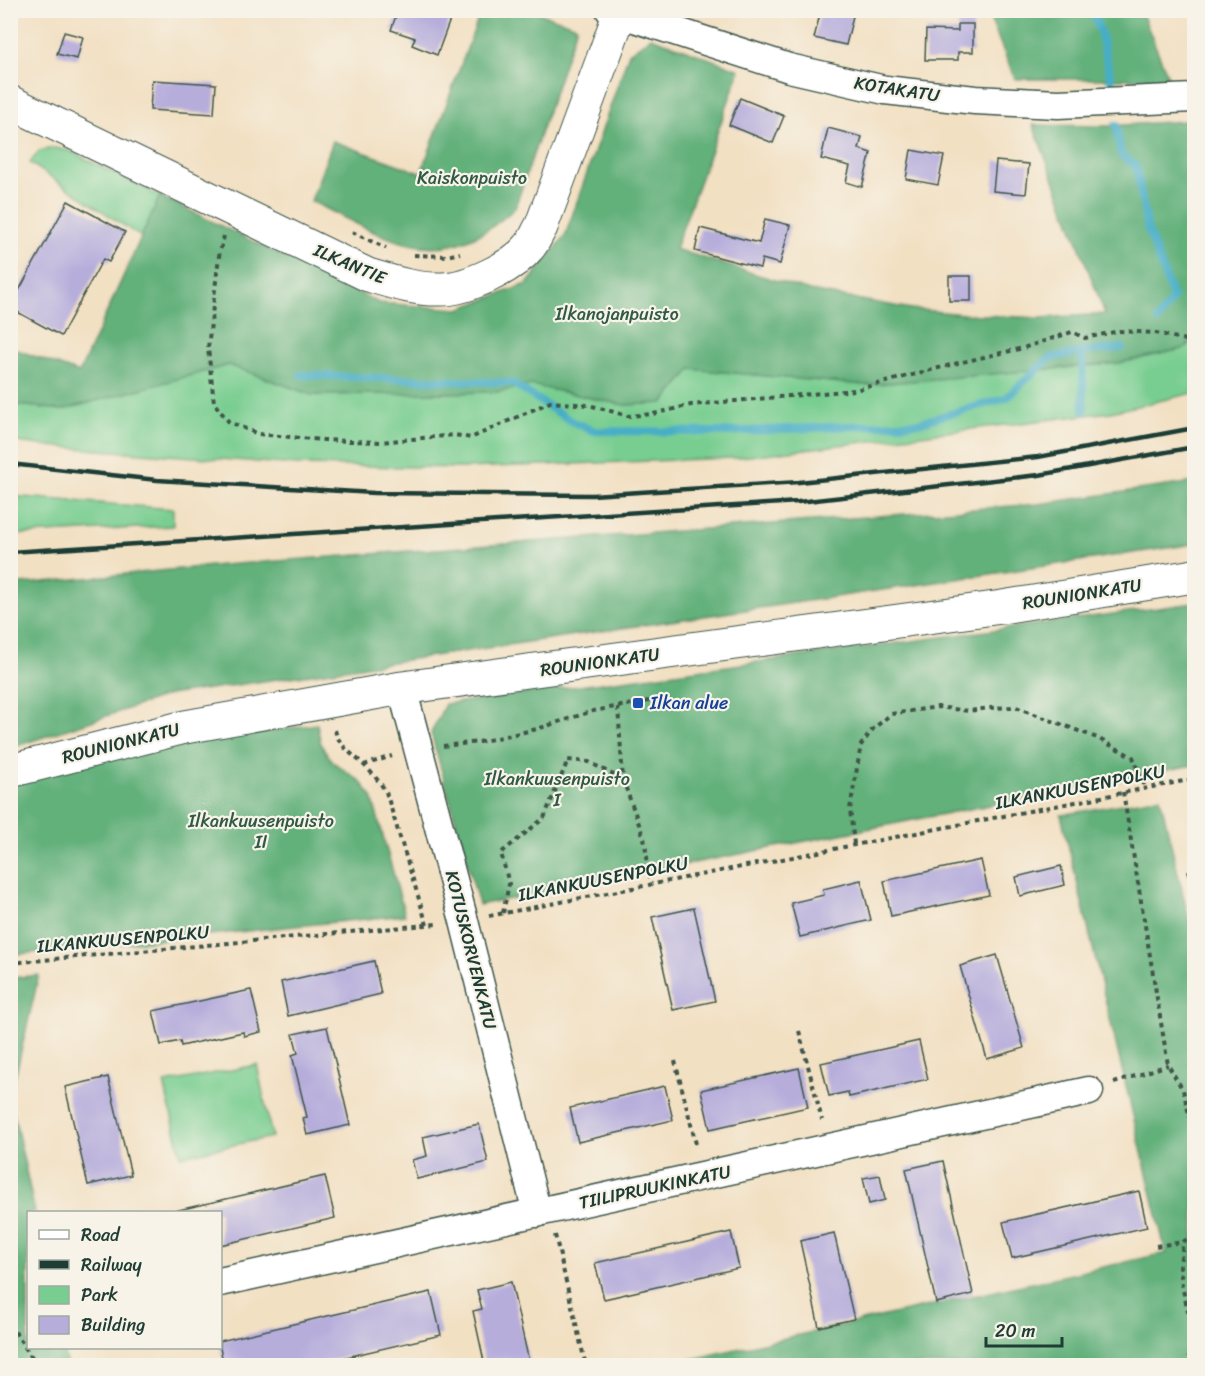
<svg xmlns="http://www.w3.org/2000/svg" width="1205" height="1376" font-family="Sriracha,sans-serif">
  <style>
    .green { fill: #78cd90; stroke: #4c8562; stroke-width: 1.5 }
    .forest { fill: #62b07a; stroke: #407657; stroke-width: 1.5 }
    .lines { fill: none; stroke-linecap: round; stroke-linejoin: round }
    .stream { stroke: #46aec6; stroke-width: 8 }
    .building { fill: #b6addb }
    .minor-casing { stroke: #3f5549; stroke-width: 31 }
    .secondary-casing { stroke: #3f5549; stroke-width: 35 }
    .path { stroke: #3f5549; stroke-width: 4; stroke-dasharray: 4.5 4.5; stroke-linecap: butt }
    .minor { stroke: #fff; stroke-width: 28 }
    .secondary { stroke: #fff; stroke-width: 33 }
    .rail { stroke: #1f3d34; stroke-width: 4.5 }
    .transit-dot { fill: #1a4fb4; stroke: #f7f3e8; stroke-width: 2 }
    .labels { text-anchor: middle; stroke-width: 4.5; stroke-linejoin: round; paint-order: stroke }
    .street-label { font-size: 18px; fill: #1f3d34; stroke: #f7f3e8 }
    .park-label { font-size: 18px; fill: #315a46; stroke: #f7f3e8 }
    .transit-label { font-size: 18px; fill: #164399; stroke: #f7f3e8; text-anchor: start }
  </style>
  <rect width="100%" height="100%" fill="#f7f3e8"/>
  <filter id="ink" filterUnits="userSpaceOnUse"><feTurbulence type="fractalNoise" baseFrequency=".0167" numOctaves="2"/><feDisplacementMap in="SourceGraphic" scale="12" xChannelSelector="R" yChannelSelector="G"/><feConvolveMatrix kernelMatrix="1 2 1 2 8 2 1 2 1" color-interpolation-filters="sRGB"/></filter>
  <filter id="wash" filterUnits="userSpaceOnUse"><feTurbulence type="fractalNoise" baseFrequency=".008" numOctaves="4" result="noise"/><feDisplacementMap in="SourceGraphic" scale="24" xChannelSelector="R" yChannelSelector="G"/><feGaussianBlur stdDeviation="1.35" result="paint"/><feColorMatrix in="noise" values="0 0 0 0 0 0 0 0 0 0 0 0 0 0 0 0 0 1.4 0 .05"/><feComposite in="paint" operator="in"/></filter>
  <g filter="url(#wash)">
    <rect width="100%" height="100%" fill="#f2e0c3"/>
    <g class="green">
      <path d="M54,148l14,2 92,46 -19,41 -111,-74 9,-12z"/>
      <path d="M1194,336v57l-83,19 -378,46 -269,10 -166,-3 -252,-19 -35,-5 -1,-37 52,6 167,-45 83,30 184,-3 35,-7 93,20 39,-2 28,-34 174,16 254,-22 67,-15z"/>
      <path d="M11,496l162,13v17l-162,9z"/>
      <path d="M257,1065l15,72 -91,19 -17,-73z"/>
    </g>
    <g class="forest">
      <path d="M481,11h52l44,15 -62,182c-74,70 -127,31 -204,-7l22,-60 88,32z"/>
      <path d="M987,11h154l28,68h-154z"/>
      <path d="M651,37l89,33 -65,179 135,42 102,18 52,5 75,4 66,-4 -72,-189 74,1 78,-5 9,24v191l-8,12 -67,15 -254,22 -174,-16 -28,34 -39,2 -93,-20 -34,7 -185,3 -83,-30 -167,45 -51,-6 -1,-57 69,26 81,-177 219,107 80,6 68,-25 38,-48 64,-183z"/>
      <path d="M1194,482v62l-1025,151 -158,53v-163l211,-20 816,-61z"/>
      <path d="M1194,603v162l-715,140 -48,-172 14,-29z"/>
      <path d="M317,724l4,21 12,17 27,19 12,16 33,118 -394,40 -1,-175 161,-35z"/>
      <path d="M1160,797l34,144v424h-529l501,-112 -105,-438z"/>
      <path d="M39,975l-28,119v-116z"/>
      <path d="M10,1097l25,115h-7v136h35l4,17h-56z"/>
    </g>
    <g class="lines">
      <g class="stream">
        <path d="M1092,10l8,21 12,53"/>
        <path d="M1116,125l5,30 15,11 11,61 26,71 -15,22"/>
        <path d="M301,375l211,8 59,38 23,10 131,1 193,-9 88,-25 44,-40 32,-6"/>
        <path d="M1084,411l-2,-59 40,-4"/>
      </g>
    </g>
    <g id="blocks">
      <g class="building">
        <path d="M398,10h36l17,7 -14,38 -25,-10 3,-7 -24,-8z"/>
        <path d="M821,10l32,6 -7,29 -32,-7z"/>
        <path d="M958,24h15v28h-15v8h-33l1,-30 32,1z"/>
        <path d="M64,32l19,5 -6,22 -20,-5z"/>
        <path d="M152,80l64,4 -2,30 -64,-4z"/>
        <path d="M740,98l44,18 -11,27 -44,-18z"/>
        <path d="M828,128l34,9 -3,12 12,4 -9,34 -16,-5 4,-16 -29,-7z"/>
        <path d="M911,150l33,6 -6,29 -32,-6z"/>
        <path d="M996,161l33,3 -3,30 -33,-3z"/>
        <path d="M68,201l57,31 -16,30 -6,-3 -42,77 -51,-28v-1z"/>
        <path d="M765,219l25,6 -10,39 -18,-5 -2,9 -65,-17 5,-23 59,15z"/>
        <rect x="949" y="276" width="22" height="25"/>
        <path d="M981,860l8,35 -98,21 -7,-35z"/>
        <path d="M1061,866l4,19 -45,11 -4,-19z"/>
        <path d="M1194,869v23l-6,-21z"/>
        <path d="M861,880l10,40 -71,17 -9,-34 33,-8 -1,-6z"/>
        <path d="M694,908l21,93 -42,9 -21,-93z"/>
        <path d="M997,955l27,93 -37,11 -27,-93z"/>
        <path d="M374,961l7,33 -93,22 -7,-34z"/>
        <path d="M251,990l10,42 -17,4 -1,-4 -62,14 -1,-5 -19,4 -8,-34z"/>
        <path d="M327,1027l23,98 -43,10 -4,-17 4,-1 -15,-62 6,-2 -5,-19z"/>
        <path d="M919,1041l9,38 -79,18 -1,-5 -19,4 -8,-33z"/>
        <path d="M799,1068l9,39 -98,22 -9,-39z"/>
        <path d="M108,1077l23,98 -43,10 -23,-98z"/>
        <path d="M665,1086l8,34 -95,22 -8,-34z"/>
        <path d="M479,1124l9,38 -71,17 -5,-19 15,-4 -4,-19z"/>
        <path d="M943,1161l30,133 -37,9 -30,-134z"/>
        <path d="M880,1175l5,25 -16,4 -6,-26z"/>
        <path d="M325,1176l10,42 -115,27v-33h-50z"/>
        <path d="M1139,1191l8,36 -135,31 -9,-36z"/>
        <path d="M731,1232l8,36 -135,31 -9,-36z"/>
        <path d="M834,1233l20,86 -35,8 -19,-86z"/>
        <path d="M511,1282l19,84h-45l-12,-55 9,-2 -5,-19z"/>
        <path d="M431,1292l10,43 -133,31h-84l-4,-18v-7z"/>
      </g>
    </g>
  </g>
  <g filter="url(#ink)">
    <use href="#blocks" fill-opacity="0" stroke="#3f5549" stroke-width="1.5"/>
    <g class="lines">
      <g class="minor-casing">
        <g id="minor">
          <path d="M610,10l179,58 96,22 90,10 83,4 136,-6"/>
          <path d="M402,688l62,233 73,292"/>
          <path d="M220,1282l869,-191"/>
        </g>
      </g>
      <g class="secondary-casing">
        <g id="secondary">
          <path d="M10,102l358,173c24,7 48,15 73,14 26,0 72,-22 88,-42 5,-5 8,-14 12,-20l80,-217"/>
          <path d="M10,771l175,-44 217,-39 600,-81 192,-31"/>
        </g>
      </g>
      <g class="path">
        <path d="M352,232l34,16"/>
        <path d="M224,236l-5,20 -11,92 6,55 15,19 29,12 65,6 57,2 75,-7 16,3 79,-36 39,3 39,11 25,-2 38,-9 164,-15 99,-26 69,-16 49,-16 13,6 34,-7 37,2 38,9"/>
        <path d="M414,255l33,1 13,-3"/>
        <path d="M618,707l5,73 21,58 7,45"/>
        <path d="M335,730c4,17 18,24 30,36 8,8 15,16 21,26l41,133"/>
        <path d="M443,746l36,-4 58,-13 56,-18 67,-12"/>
        <path d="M364,765l28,-9"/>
        <path d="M1123,792l45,273 15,25 11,44"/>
        <path d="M854,844l-4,-35 11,-64 12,-16 18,-15 47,-7 31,4 20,-3 27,-1 81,31 36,19 12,31"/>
        <path d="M503,913l6,-29 -8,-31 43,-35 24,-58 21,2 34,18"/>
        <path d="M489,916l705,-137"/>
        <path d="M10,963l427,-39"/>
        <path d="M799,1031l23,89"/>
        <path d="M675,1061l22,87"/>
        <path d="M1114,1083l54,-18"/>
        <path d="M1192,1234l2,-34"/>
        <path d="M555,1235l31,131"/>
        <path d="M1156,1246l27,-4"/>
        <path d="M10,1324l20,31 12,11"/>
        <path d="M1188,1366l5,-34 -11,-46 -2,-21 3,-23 11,-8"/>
      </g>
      <use href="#minor" class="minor"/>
      <use href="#secondary" class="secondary"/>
      <g class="rail">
        <path d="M10,464l147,16 217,13 218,2 207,-13 239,-25 156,-29"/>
        <path d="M10,552l788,-50 241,-27 155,-28"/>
      </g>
    </g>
  </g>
  <rect class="transit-dot" x="632" y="697" width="12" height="12" rx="3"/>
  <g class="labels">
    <g class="street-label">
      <text transform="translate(897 89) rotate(9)" y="6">KOTAKATU</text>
      <text transform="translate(350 264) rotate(23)" y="6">ILKANTIE</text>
      <text transform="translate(1082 594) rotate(-9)" y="6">ROUNIONKATU</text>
      <text transform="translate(600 662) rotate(-8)" y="6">ROUNIONKATU</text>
      <text transform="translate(121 743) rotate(-14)" y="6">ROUNIONKATU</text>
      <text transform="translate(1080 787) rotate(-11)" y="6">ILKANKUUSENPOLKU</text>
      <text transform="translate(603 879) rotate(-11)" y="6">ILKANKUUSENPOLKU</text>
      <text transform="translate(123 939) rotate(-5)" y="6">ILKANKUUSENPOLKU</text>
      <text transform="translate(471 950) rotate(76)" y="6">KOTUSKORVENKATU</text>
      <text transform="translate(655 1187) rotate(-12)" y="6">TIILIPRUUKINKATU</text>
    </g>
    <g class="park-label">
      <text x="472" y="184">Kaiskonpuisto</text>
      <text x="617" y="320">Ilkanojanpuisto</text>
      <text x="557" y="785">Ilkankuusenpuisto<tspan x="557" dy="21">I</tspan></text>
      <text x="261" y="827">Ilkankuusenpuisto<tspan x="261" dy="21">II</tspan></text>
    </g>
    <g class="transit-label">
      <text x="650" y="709">Ilkan alue</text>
    </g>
  </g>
  <rect width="1205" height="1376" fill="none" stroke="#f7f3e8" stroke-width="36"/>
  <rect x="27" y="1211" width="195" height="138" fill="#f7f3e8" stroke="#a1aaa0" stroke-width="1.5"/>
  <rect x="39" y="1230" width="30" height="9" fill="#ffffff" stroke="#a1aaa0" stroke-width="1.5"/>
  <text x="81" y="1241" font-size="18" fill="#1f3d34">Road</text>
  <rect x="39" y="1260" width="30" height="9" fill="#1f3d34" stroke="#a1aaa0" stroke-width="1.5"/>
  <text x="81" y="1271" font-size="18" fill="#1f3d34">Railway</text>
  <rect x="39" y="1286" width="30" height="18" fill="#78cd90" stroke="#a1aaa0" stroke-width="1.5"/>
  <text x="81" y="1301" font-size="18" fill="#1f3d34">Park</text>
  <rect x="39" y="1316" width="30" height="18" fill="#b6addb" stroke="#a1aaa0" stroke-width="1.5"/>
  <text x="81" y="1331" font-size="18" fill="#1f3d34">Building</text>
  <path d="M986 1337v9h76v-9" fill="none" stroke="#1f3d34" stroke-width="3"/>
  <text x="995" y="1337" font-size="18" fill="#1f3d34" stroke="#f7f3e8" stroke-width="4.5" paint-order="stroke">20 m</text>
</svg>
